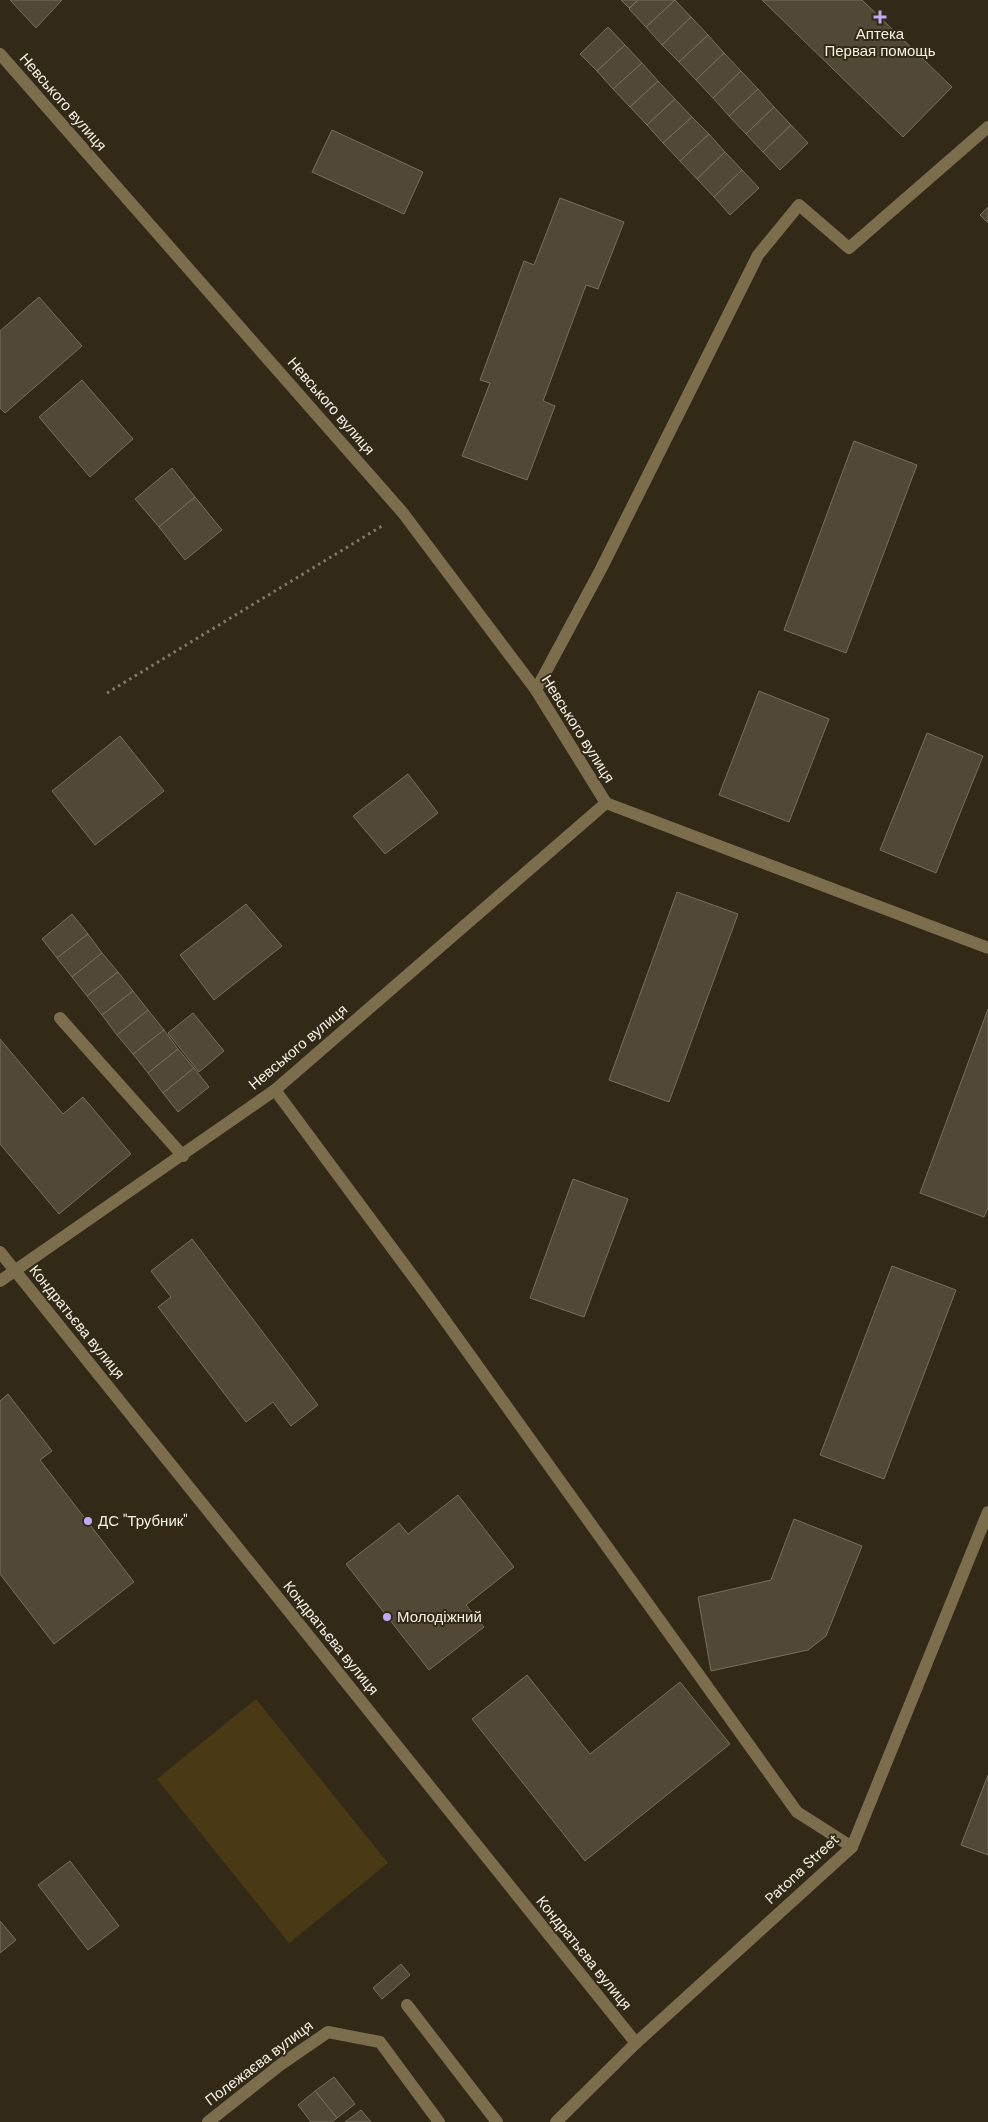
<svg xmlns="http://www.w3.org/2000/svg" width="988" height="2122" font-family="'DM Sans',sans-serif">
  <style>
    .green { fill: #493a15 }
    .building { fill: #514835; stroke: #79705b }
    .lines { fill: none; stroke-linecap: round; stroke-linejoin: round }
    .path { stroke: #807969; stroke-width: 3; stroke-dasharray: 2.5 4; stroke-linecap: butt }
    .minor { stroke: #7c6e4d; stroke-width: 12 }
    .poi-dot { fill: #bfa9f4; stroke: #322a17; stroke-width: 2 }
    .labels { text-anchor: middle; stroke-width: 4; stroke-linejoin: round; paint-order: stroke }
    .poi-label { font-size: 15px; fill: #f7f1e6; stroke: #322a17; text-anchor: start }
    .street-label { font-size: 15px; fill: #f7f1e6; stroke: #322a17 }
  </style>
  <rect width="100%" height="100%" fill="#322a17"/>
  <path class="green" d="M256,1699l132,164 -99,80 -132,-164z"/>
  <g class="building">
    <path d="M10,0h52l-26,28z"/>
    <path d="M621,0h17l-9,8z"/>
    <path d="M638,0h37l-29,27 -17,-18z"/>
    <path d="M675,0l16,17 -29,28 -16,-18z"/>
    <path d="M762,0h100l90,87 -49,50z"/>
    <path d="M691,17l17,18 -29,27 -17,-17z"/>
    <path d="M608,27l17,18 -28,26 -17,-17z"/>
    <path d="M708,35l16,18 -28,27 -17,-18z"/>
    <path d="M625,45l17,18 -29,26 -16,-18z"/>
    <path d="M724,53l17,18 -28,27 -17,-18z"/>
    <path d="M642,63l16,18 -28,26 -17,-18z"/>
    <path d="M741,71l17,18 -29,27 -16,-18z"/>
    <path d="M658,81l17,18 -28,26 -17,-18z"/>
    <path d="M758,89l16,18 -28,27 -17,-18z"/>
    <path d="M675,99l17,18 -29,26 -16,-18z"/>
    <path d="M774,107l17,18 -28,27 -17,-18z"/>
    <path d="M692,117l17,17 -29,27 -17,-18z"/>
    <path d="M791,125l17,18 -28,27 -17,-18z"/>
    <path d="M332,130l91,42 -19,42 -92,-42z"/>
    <path d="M709,134l16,18 -28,27 -17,-18z"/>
    <path d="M725,152l17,18 -28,27 -17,-18z"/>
    <path d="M742,170l17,18 -29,27 -16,-18z"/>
    <path d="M560,198l64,24 -26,67 -12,-4 -43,116 12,5 -28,74 -65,-24 28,-73 -10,-3 44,-119 10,4z"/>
    <path d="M988,207v16l-8,-8z"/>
    <path d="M39,297l43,49 -77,67 -5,-5v-77z"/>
    <path d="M82,380l51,59 -43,38 -51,-60z"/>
    <path d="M854,441l63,24 -71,188 -62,-23z"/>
    <path d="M172,468l23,29 -36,30 -24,-28z"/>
    <path d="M195,497l27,33 -37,30 -26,-33z"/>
    <path d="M759,691l70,28 -40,103 -70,-27z"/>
    <path d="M927,733l56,23 -47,117 -56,-23z"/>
    <path d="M120,736l44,55 -69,54 -43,-54z"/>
    <path d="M408,774l30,39 -53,41 -32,-38z"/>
    <path d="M677,892l61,22 -69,188 -60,-22z"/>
    <path d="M246,904l36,42 -68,54 -34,-45z"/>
    <path d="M72,914l16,20 -31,24 -15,-19z"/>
    <path d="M88,934l14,19 -30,24 -15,-19z"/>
    <path d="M102,953l16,19 -31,24 -15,-19z"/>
    <path d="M118,972l15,19 -31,24 -15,-19z"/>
    <path d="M133,991l15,19 -31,25 -15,-20z"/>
    <path d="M988,1009v199l-4,9 -64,-24z"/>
    <path d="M148,1010l16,20 -31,24 -16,-19z"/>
    <path d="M193,1013l31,38 -25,21 -31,-39z"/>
    <path d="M164,1030l14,19 -30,24 -15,-19z"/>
    <path d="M0,1039l63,75 20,-17 48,57 -72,60 -59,-70z"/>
    <path d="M178,1049l16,19 -31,25 -15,-20z"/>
    <path d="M194,1068l15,19 -31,25 -15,-19z"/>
    <path d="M573,1179l55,20 -44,118 -54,-19z"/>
    <path d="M192,1239l126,166 -27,21 -18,-24 -27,20 -88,-115 13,-10 -20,-26z"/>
    <path d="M892,1266l64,24 -72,189 -64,-24z"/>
    <path d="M8,1394l44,57 -12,9 94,122 -80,62 -54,-70v-173z"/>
    <path d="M458,1495l56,72 -48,38 18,22 -55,43 -83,-106 53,-41 9,11z"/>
    <path d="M794,1519l68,27 -36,90 -18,14 -97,21 -13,-74 73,-17z"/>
    <path d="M527,1675l63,79 90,-72 50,62 -145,117 -113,-142z"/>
    <path d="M988,1775v80l-27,-10z"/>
    <path d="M70,1861l49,65 -31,24 -50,-65z"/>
    <path d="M0,1921l16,19 -16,13z"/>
    <path d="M401,1964l9,11 -28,24 -9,-11z"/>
    <path d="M334,2077l21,27 -18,14 -22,-27z"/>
    <path d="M315,2091l22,27 -5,4h-21l-13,-17z"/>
    <path d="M361,2110l10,12h-26z"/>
  </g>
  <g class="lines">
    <path class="path" d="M107,693l275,-167"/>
    <g class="minor">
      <path d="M0,54l403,459 133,177 70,113 382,145"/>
      <path d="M536,690l65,-121 157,-314 41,-50 50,43 139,-121"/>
      <path d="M60,1018l123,138"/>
      <path d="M275,1090l154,208 368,514 55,35"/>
      <path d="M0,1252l636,791"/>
      <path d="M0,1281l275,-191 331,-287"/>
      <path d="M407,2005l90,117"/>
      <path d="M208,2122l72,-57 48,-33 52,10 59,80"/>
      <path d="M556,2122l80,-79 216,-196 136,-335"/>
    </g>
  </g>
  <g class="poi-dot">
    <path d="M877.5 9.5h5v5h5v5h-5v5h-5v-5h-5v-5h5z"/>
    <circle cx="88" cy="1521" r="5"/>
    <circle cx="387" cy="1617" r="5"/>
  </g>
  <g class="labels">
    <g class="poi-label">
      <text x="880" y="39" text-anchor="middle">Аптека<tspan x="880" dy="17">Первая помощь</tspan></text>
      <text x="98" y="1526">ДС "Трубник"</text>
      <text x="397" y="1622">Молодіжний</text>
    </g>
    <g class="street-label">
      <text transform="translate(63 102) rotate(49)" y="5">Невського вулиця</text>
      <text transform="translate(331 406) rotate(49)" y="5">Невського вулиця</text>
      <text transform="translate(578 729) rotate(58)" y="5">Невського вулиця</text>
      <text transform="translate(298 1047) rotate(-40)" y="5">Невського вулиця</text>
      <text transform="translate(77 1322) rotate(51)" y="5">Кондратьєва вулиця</text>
      <text transform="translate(331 1638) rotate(51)" y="5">Кондратьєва вулиця</text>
      <text transform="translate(802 1869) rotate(-43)" y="5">Patona Street</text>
      <text transform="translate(584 1953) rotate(51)" y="5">Кондратьєва вулиця</text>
      <text transform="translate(259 2063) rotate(-37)" y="5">Полежаєва вулиця</text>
    </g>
  </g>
</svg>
